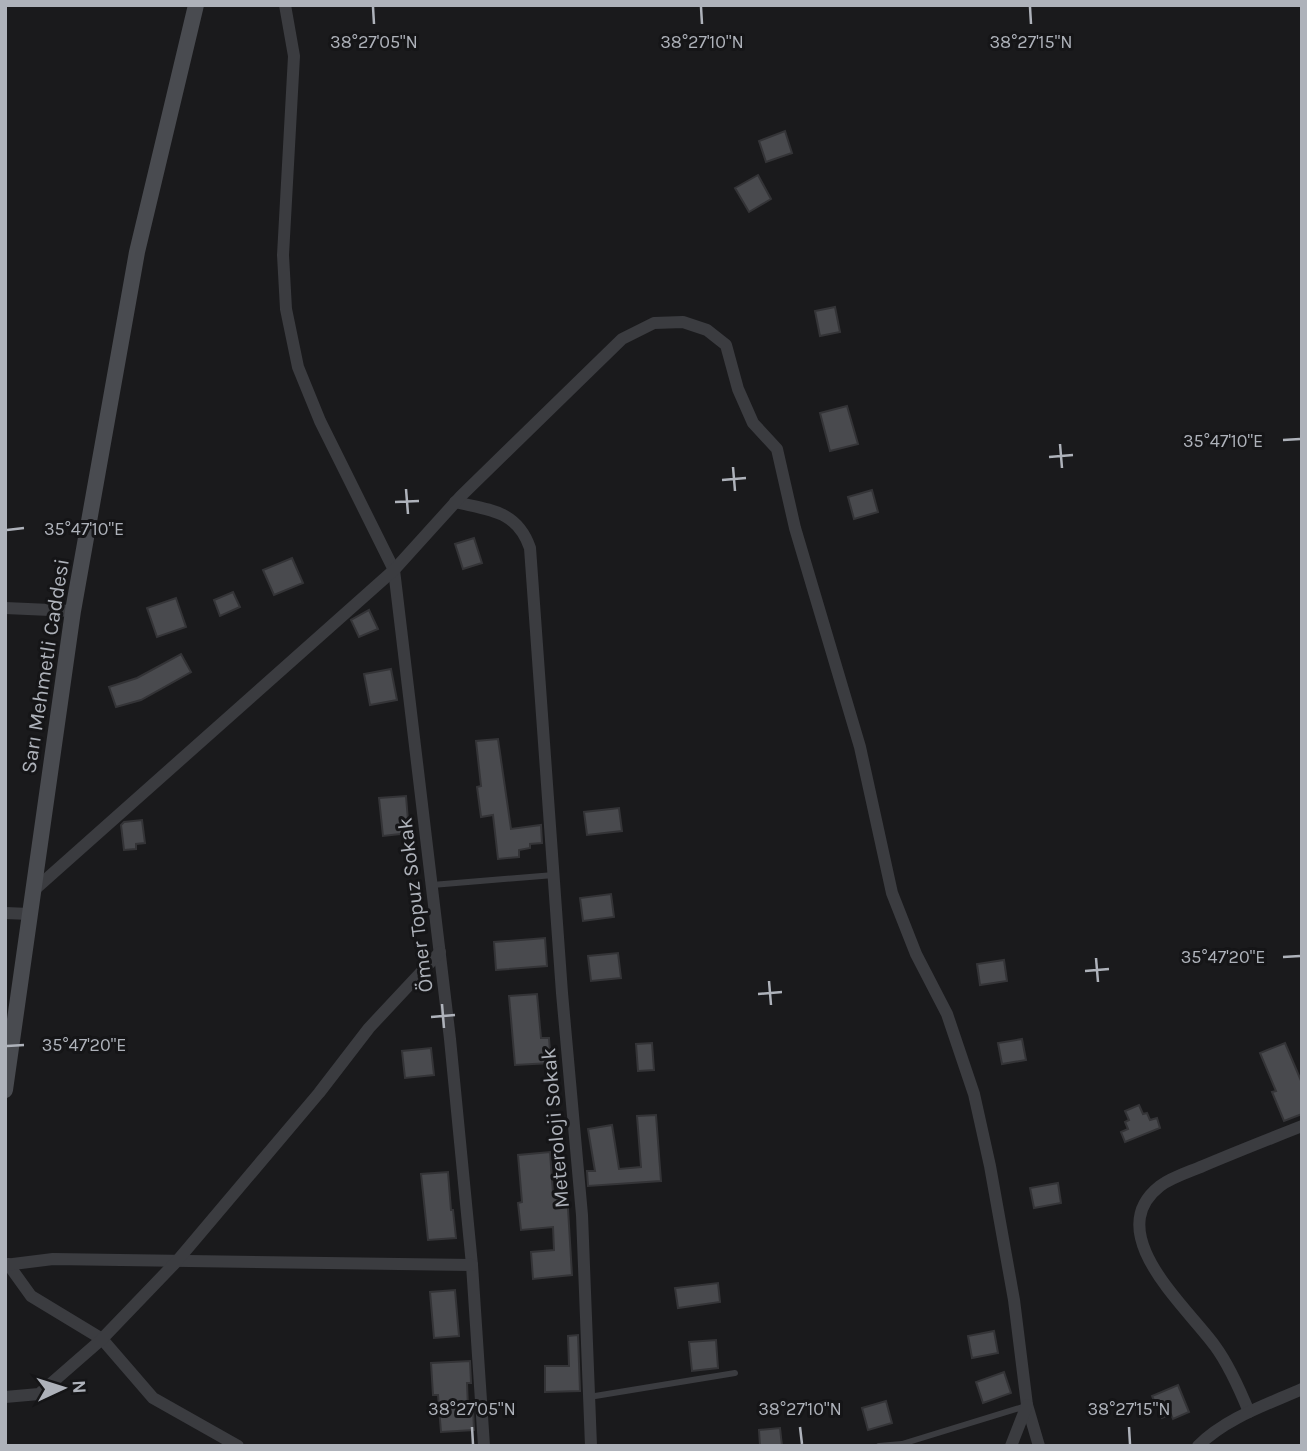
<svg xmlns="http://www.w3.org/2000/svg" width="1307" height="1451" font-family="Karla,sans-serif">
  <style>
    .building { fill: #494a4e; stroke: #343437; stroke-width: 2 }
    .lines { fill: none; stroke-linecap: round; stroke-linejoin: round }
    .lane { stroke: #3b3c40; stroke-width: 6 }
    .street { stroke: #3b3c40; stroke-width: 12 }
    .secondary { stroke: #494b50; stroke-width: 16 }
    .ticks { fill: none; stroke: #aeb2ba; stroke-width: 2.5 }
    .labels { text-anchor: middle; stroke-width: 6; stroke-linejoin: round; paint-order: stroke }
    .street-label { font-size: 21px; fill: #aeb2ba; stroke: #151517 }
    .ticks-label { font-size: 18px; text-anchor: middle; fill: #aeb2ba; stroke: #151517; stroke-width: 6; stroke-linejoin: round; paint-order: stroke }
  </style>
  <rect width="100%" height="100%" fill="#1a1a1c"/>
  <g class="building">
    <path d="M785,131l7,22 -26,9 -7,-21z"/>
    <path d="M758,175l13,24 -22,13 -14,-24z"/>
    <path d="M835,307l5,25 -20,4 -5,-25z"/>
    <path d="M847,406l11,38 -28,7 -10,-38z"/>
    <path d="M872,490l6,22 -24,7 -6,-22z"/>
    <path d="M474,538l8,25 -19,6 -8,-25z"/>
    <path d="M292,558l11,25 -29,12 -11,-25z"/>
    <path d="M233,592l7,15 -20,9 -6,-16z"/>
    <path d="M176,598l10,29 -29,10 -10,-29z"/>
    <path d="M369,610l9,19 -19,8 -8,-17z"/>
    <path d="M181,654l10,18 -50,28 -25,7 -7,-20 28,-9z"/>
    <path d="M391,669l6,31 -27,5 -6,-31z"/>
    <path d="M498,739l13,90 30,-4 1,18 -12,1v4l-11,2v7l-21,2 -5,-44 -12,2 -4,-30 4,-1 -5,-45z"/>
    <path d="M406,796l3,37 -26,3 -4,-38z"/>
    <path d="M619,808l3,23 -35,4 -3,-23z"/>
    <path d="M142,820l3,23 -9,1v5l-12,1 -3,-25 3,-3z"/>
    <path d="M611,894l3,23 -31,4 -3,-23z"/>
    <path d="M545,938l2,28 -51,4 -2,-28z"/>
    <path d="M618,953l3,25 -30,3 -3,-25z"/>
    <path d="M1004,960l3,21 -27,4 -3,-21z"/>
    <path d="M537,994l4,44h8l2,25 -36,2 -6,-69z"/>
    <path d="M1022,1039l4,21 -24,4 -4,-21z"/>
    <path d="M652,1043l2,27 -16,1 -2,-27z"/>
    <path d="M1285,1043l17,40v31l-18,7 -12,-29 4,-1 -16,-38z"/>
    <path d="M431,1048l3,27 -29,3 -3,-27z"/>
    <path d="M1139,1105l4,9 4,-1 3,7 7,-2 3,10 -35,14 -4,-10 7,-3 -3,-7 4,-2 -4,-9z"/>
    <path d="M656,1115l5,66 -73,5 -1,-15h8l-7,-42 24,-4 7,44 22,-2 -4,-51z"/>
    <path d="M550,1152l3,41 14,-1 5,83 -39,4 -2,-27 23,-2 -1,-23 -32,3 -3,-27 4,-1 -4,-47z"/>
    <path d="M448,1172l3,38h2l3,28 -28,2 -7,-66z"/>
    <path d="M1058,1183l3,20 -27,5 -4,-20z"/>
    <path d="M718,1283l2,19 -42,6 -3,-20z"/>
    <path d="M455,1290l4,46 -25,2 -4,-46z"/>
    <path d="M994,1331l4,22 -26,5 -4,-22z"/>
    <path d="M578,1335l2,56 -35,1v-26h24l-1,-30z"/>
    <path d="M716,1340l2,28 -26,3 -3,-29z"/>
    <path d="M470,1361l1,22h-4l1,25 5,-1 1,23 -33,2 -3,-37h-5l-2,-32z"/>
    <path d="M1004,1372l7,21 -28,10 -7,-21z"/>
    <path d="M1178,1385l11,27 -16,7 -2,-5 -9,4 -10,-22z"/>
    <path d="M886,1401l6,22 -24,7 -6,-22z"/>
    <path d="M780,1428l2,18h-22l-1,-16z"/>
  </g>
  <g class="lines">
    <g class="lane">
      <path d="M432,885l122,-10"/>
      <path d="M589,1397l146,-24"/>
      <path d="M879,1446l23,-2 124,-38"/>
    </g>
    <g class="street">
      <path d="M285,5l9,51 -11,199 3,54 12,58 22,54 74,149 56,469 22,226 12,181"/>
      <path d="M455,502c34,8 62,8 75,46l32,445 20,222 9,231"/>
      <path d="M5,608l68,3"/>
      <path d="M33,891l361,-321 67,-74 161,-157 32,-16 29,-1 24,8 19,15 12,44 15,34 24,26 18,79 65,219 32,146 24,61 31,60 27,80 16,72 24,134 13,105 12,41"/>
      <path d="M5,913l25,1"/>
      <path d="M8,1264l23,32 71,43 51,59 85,48"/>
      <path d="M5,1265l48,-6 419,6"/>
      <path d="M5,1397l34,-3 63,-55 75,-78 142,-168 50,-65 71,-76"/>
      <path d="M1249,1412c-9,-22 -20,-47 -34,-66 -28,-39 -115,-113 -55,-160 12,-9 29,-14 43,-20 33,-14 66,-27 99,-40"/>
      <path d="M1011,1446l16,-41"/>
      <path d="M1198,1446c28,-28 68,-41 104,-57"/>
    </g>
    <path class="secondary" d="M5,1090l68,-479 64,-359 59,-247"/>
  </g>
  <path class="ticks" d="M373,7l1,17M701,7l1,17M1030,7l1,17M1283,440l17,-1M1060,444l2,24M1049,457l24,-2M733,467l2,24M722,480l24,-2M406,489l2,25M395,502l24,-1M7,530l17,-2M1283,957l17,-1M1096,958l2,24M1085,971l24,-2M769,981l2,24M758,994l24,-2M442,1004l2,24M431,1017l24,-2M7,1046l17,-1M472,1427l1,17M800,1427l2,17M1129,1427l1,17"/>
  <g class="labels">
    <g class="street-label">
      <text transform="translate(45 666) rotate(-81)" y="7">Sarı Mehmetli Caddesi</text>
      <text transform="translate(415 905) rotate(-97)" y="7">Ömer Topuz Sokak</text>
      <text transform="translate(555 1128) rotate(-95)" y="7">Meteroloji Sokak</text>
    </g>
  </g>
  <g class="ticks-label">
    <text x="374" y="48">38°27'05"N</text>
    <text x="702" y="48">38°27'10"N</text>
    <text x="1031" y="48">38°27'15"N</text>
    <text x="1223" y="447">35°47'10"E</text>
    <text x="84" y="535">35°47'10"E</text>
    <text x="1223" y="963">35°47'20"E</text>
    <text x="84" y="1051">35°47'20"E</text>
    <text x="472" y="1415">38°27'05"N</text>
    <text x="800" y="1415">38°27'10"N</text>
    <text x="1129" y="1415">38°27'15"N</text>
  </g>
  <rect width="1307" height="1451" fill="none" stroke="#aeb2ba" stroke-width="14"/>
  <g transform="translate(63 1388) rotate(86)" stroke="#151517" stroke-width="5" paint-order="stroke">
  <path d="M0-5L12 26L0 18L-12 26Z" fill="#aeb2ba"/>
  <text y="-10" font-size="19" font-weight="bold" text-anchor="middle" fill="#aeb2ba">N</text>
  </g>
</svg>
